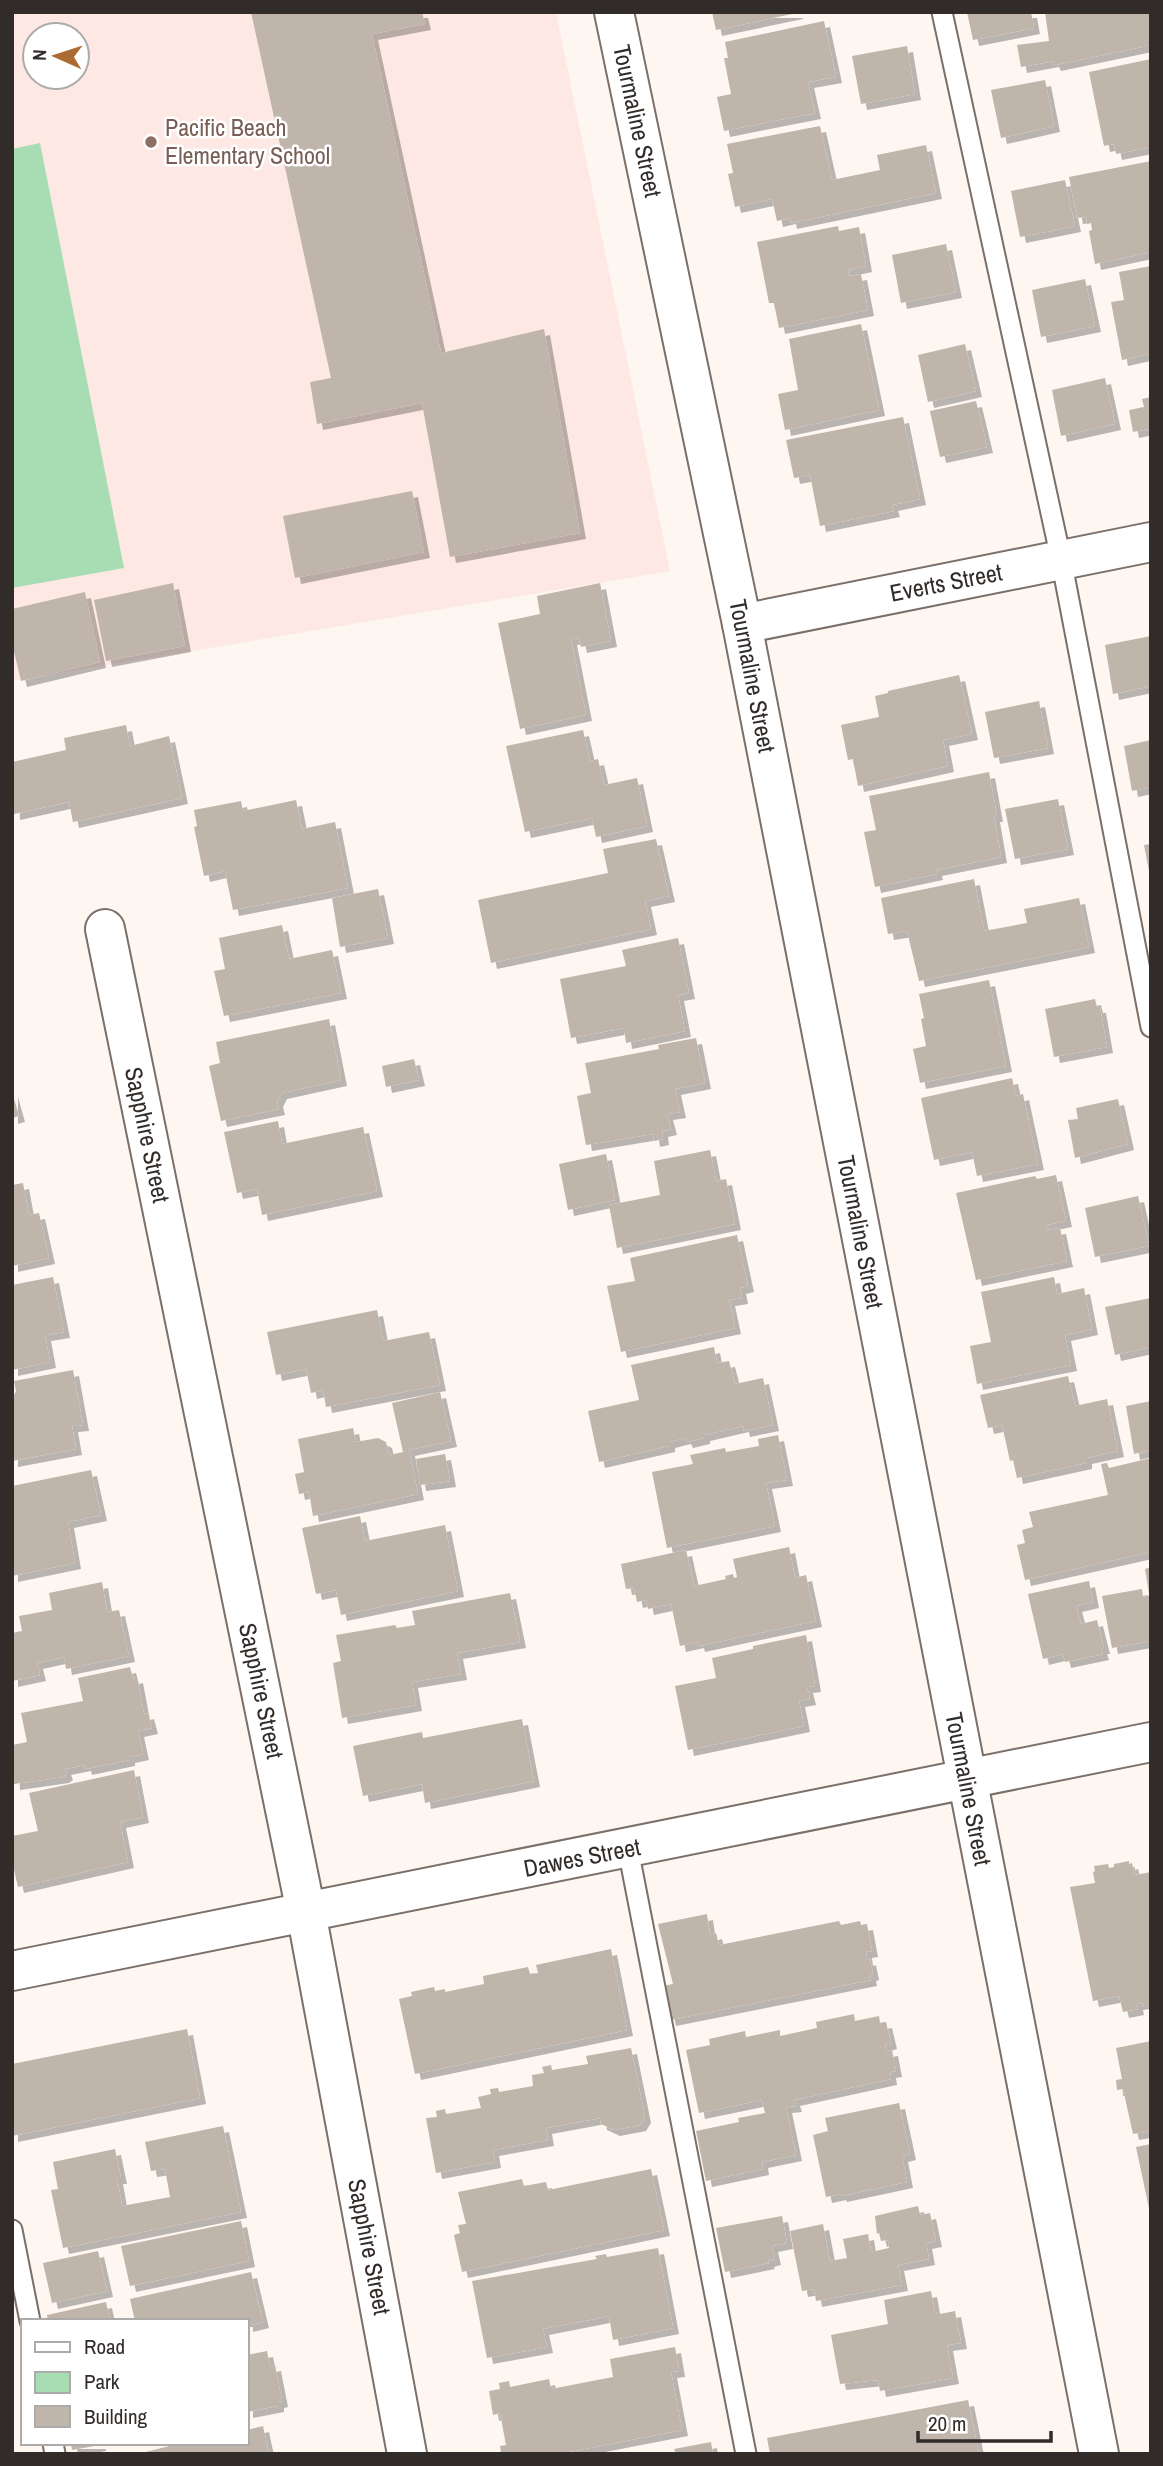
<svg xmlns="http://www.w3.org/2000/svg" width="1163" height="2466" font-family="'Archivo Narrow',sans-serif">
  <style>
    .education { fill: #fde8e3; fill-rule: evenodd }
    .green { fill: #a8ddb3 }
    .building { fill: #c0b5ab; filter: url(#shadow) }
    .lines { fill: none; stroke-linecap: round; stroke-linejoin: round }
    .service-casing { stroke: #7b6f67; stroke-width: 23 }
    .minor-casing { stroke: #7b6f67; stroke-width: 42 }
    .service { stroke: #fff; stroke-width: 19 }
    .minor { stroke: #fff; stroke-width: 38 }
    .education-dot { fill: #8d6e63; stroke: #fff; stroke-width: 2.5 }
    .labels { text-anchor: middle; stroke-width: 5; stroke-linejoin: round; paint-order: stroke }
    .street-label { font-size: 24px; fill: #312c29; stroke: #fff }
    .education-label { font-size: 24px; fill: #785e54; stroke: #fff; text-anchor: start }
  </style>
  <defs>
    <filter id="shadow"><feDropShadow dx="6" dy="6" stdDeviation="0" flood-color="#0004"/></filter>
  </defs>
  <rect width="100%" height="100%" fill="#fef6f0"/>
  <path class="education" d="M12,12h544l114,559 -658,110zM35,35h42v42h-42z"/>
  <path class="green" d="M40,143l84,425 -112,20v-439z"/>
  <g class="building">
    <path d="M251,12h171l3,12 -53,10 69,319 103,-24 36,204 -130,24 -28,-154 -105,21 -7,-42 21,-4z"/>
    <path d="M712,12h85v1l-81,17z"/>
    <path d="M967,12h64l3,16 -61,12z"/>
    <path d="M1045,12h106v33l-96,20 -2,-4 -32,6 -4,-22 32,-4z"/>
    <path d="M824,21l12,56 -28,5 7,31 -91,18 -7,-34 14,-3 -7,-36h4l-3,-16z"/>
    <path d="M907,46l8,48 -54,10 -9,-48z"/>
    <path d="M1151,59v88l-35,7 -2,-10 -10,2 -15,-74z"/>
    <path d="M1045,80l9,46 -53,12 -10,-48z"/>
    <path d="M820,126l12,54 48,-10 -3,-15 49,-10 10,48 -145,30 -1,-5 -13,3 -5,-22 -37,8 -7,-33 5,-1 -6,-29z"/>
    <path d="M1151,161v91l-56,12 -6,-33 3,-1 -1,-7 -4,1 -1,-7 -9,1 -8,-41z"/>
    <path d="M1065,180l10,46 -55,11 -9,-46z"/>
    <path d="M838,226l1,5 20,-4 7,39 -18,4 1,6 12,-2 7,36 -89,18 -5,-25h-5l-12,-61z"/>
    <path d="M946,244l10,48 -55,11 -9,-48z"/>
    <path d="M1151,266v93l-2,-5 -27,6 -11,-58 13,-2 -5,-28z"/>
    <path d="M1085,279l10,47 -54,11 -9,-47z"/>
    <path d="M861,324l18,86 -94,20 -7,-36 20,-4 -9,-51z"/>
    <path d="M965,344l11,47 -48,11 -10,-47z"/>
    <path d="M1105,378l10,46 -54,12 -9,-46z"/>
    <path d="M1151,397v38l-3,-6 -15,3 -4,-22 15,-3 -2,-8z"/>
    <path d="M976,401l11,46 -47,10 -10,-46z"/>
    <path d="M903,417l17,82 -28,6 2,6 -74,15 -10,-51 -16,3 -8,-38z"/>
    <path d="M412,491l12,61 -129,26 -12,-62z"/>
    <path d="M173,583l12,63 -79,15 -12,-61z"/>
    <path d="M600,583l11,58 -30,6 -2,-9 -8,1 15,76 -66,14 -22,-106 42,-9 -3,-18z"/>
    <path d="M85,592l15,70 -79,19 -9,-38v-34z"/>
    <path d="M1151,636v50l-38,8 -8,-49z"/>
    <path d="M959,675l13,59 -29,6 5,26 -90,20 -5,-27 -5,1 -7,-35 38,-8 -4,-21 13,-3v-2z"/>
    <path d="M1039,701l9,47 -54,10 -9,-46z"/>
    <path d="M126,725l4,21 39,-10 13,62 -109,24 -4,-20 -55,12 -2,-52 54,-12 -2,-12z"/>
    <path d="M583,730l7,31 8,-2 6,26 33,-7 10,48 -51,11 -4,-19 -67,14 -19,-86z"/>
    <path d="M1151,740v47l-19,4 -8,-45z"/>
    <path d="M989,772l8,44h-3l7,41 -65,13 1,4 -62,13 -11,-55 12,-2 -7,-34z"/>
    <path d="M1058,799l10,50 -53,10 -10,-50z"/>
    <path d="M296,800l6,29 33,-7 13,66 -115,22 -8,-39 -21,5 -10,-49 3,-1 -3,-16 47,-9 2,10z"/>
    <path d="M656,839l13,57 -24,5 6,28 -160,34 -13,-63 130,-27 -5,-24z"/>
    <path d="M1151,844v27h-2l-5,-26z"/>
    <path d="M974,879l10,52 43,-8 -3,-14 55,-11 10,49 -170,34 -12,-50 -19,3 -7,-36z"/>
    <path d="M378,889l10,49 -48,9 -8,-49z"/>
    <path d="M282,925l7,34 43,-9 9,43 -117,23 -10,-45 11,-2 -6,-31z"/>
    <path d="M678,938l11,55 -11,2 7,36 -59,12 -2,-15 -53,10 -11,-59 66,-13 -4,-16z"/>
    <path d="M989,980l17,86 -86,17 -7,-34 13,-3 -5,-27 3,-1 -5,-24z"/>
    <path d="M1095,999l2,8h3l7,40 -53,10 -9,-48z"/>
    <path d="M329,1019l12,61 -60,13 -4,8 2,8 -58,12 -12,-55 11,-3 -4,-21z"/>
    <path d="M696,1038l9,45 -30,6 5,23 -13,2 4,15 -9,2 1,8 -9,2 -1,-7 -67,11 -9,-49 14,-3 -6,-30 74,-14 -1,-4z"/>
    <path d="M414,1059l5,21 -33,7 -4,-21z"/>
    <path d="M1012,1078l4,18 7,-2 15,70 -61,12 -5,-24 -38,8 -13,-62z"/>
    <path d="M12,1091l7,25 -7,2z"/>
    <path d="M1118,1099l10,45 -53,14 -7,-38 10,-1 -2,-11z"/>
    <path d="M278,1121l4,23 81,-17 14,64 -115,24 -5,-26 -20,4 -13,-61z"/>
    <path d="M710,1150l6,31 10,-2 9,45 -118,24 -8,-43 51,-10 -6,-34z"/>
    <path d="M606,1154l9,46 -47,10 -9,-46z"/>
    <path d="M1056,1175l10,46 -20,4 1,5 13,-2 7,33 -91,19 -20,-87 79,-17 2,3z"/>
    <path d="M23,1183l6,32 10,-2 10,45 -37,8v-81z"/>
    <path d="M1138,1196l11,50 -54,11 -10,-49z"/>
    <path d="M737,1235l11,51 -8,2 2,10 -13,2 6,28 -114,24 -14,-66 28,-5 -5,-23z"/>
    <path d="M53,1277l11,55 -19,3 5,27 -38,8v-85z"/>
    <path d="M1054,1277l3,17 27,-6 8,41 -27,6 6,30 -94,19 -7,-38 21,-4 -10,-50z"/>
    <path d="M1151,1298v49l-36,8 -10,-48z"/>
    <path d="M377,1310l6,31 46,-9 11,53 -114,22 -3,-17 -12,3 -5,-24 -30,6 -9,-43z"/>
    <path d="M714,1347l3,16 12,-2 6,23 28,-6 10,47 -29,6 -1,-5 -39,9v3l-17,4 -2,-4 -16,4v4l-70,16 -11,-51 51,-11 -8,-35z"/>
    <path d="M73,1370l10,55 -11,1 4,23 -64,12v-62l4,-8 -2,-10z"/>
    <path d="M1068,1376l7,30 32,-7 11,52 -32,7v5l-69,15 -4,-18 -3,1 -8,-36 -14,3 -8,-33z"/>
    <path d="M440,1392l11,49 -42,9 9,44 -105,22 -4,-24 -10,2 -4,-20 9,-2 -6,-33 55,-11 3,14 22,-4 8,4 3,13 14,-3 -11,-49z"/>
    <path d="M1151,1401v49l-17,4 -8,-48z"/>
    <path d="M778,1435l9,45 -21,3 9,43 -108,22 -15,-76 41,-8 -3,-9 35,-7 1,4 33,-6 -1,-7z"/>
    <path d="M445,1454l5,27 -30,4 -4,-26z"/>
    <path d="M1151,1458v94l-126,28 -8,-35 8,-2 -3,-13 11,-3 -4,-15 79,-17 -7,-31 6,-1 2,5z"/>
    <path d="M91,1470l10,45 -33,7 7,41 -63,13v-90z"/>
    <path d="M360,1516l5,25 80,-16 13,66 -117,24 -5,-25 -20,4 -14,-66z"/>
    <path d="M789,1547l6,31 11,-3 10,46 -117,25 -1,-4 -18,4 -9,-42 -23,5 -2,-9 -9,2 -3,-14 -8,1 -5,-25 65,-14 8,36 32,-7 -1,-3 8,-2 1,4 3,-1 -4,-18z"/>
    <path d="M1151,1567v26h-2l-4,-24z"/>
    <path d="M1089,1581l4,21 -17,4 5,18 16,-4 7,28h-3l2,6 -38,8 -2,-8 -20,5 -15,-65z"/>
    <path d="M102,1582l5,30 12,-2 10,46 -63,13 -2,-12 -27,6 3,12 -28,6v-48l10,-2 -3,-15 33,-6 -3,-17z"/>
    <path d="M1142,1589l1,8 6,-1 2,45 -39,7 -10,-52z"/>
    <path d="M510,1593l10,49 -63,11 4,21 -49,8 4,23 -74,13 -9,-55 8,-2 -5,-26 59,-10 2,3 18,-3 -3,-14z"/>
    <path d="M806,1635l9,51 -8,1 3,12 -11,2 5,25 -116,24 -13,-64 41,-8 -4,-20 41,-9v-3z"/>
    <path d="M130,1667l3,11 4,-1 7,37 4,-1 4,15 -14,3 5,23 -14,3v3l-43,9 -1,-4 -20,4 2,5 -4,3 -49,7 -2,-39 15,-3 -6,-29 62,-12 -5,-23z"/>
    <path d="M522,1719l12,62 -109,22 -3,-19 -59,12 -10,-50 69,-14 1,6z"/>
    <path d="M134,1770l9,47 -23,5 8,40 -110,25 -6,-26v-25l26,-5 -9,-38z"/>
    <path d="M1129,1861v3l3,-1 3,12 16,-3v134l-7,1 -1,-4 -6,1 1,5 -15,3 -4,-16 -26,5 -23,-114 25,-4 -2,-11 2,-1 -1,-5 14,-2 1,4 5,-1v-3z"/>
    <path d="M707,1914l3,21 6,-2 3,12 120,-24 2,4 19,-4 1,4 6,-1 5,27 -6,1 1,8 3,-1 3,15 -3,1 1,5 -201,40 -7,-34 10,-2 -15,-60z"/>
    <path d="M611,1949l16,81 -212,44 -16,-75 13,-3 -1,-4 23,-5 1,4 10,-2v3l39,-8 -1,-8 45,-9 2,7 8,-1 -2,-8z"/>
    <path d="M854,2014l1,7 24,-5 1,7 6,-1 5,21 -6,2 1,6 6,-1 4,21 -6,1 1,7 -97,21 2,6 -10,1 10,48 -34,7 1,7 -57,12 -10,-50 43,-9 -1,-4 27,-5 -3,-13 -63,13 -13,-63 24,-5 -1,-6 36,-8 1,6 34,-7v6l37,-8 -1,-6z"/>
    <path d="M187,2029l13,69 -188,38v-72z"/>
    <path d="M1151,2041v90l-18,3 -10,-45 -6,1 -1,-10 6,-1 -6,-31z"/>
    <path d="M631,2048l14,69 -5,8 -26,5 -13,-6 -1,-6 -54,10 2,12 -55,10 2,12 -59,11 -10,-55 11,-1 -1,-6 9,-2 1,5 35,-6 -3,-11 13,-3 -1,-5 8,-1 1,4 34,-6 -1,-11 12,-2 -2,-6 9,-2 1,5 36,-6 -2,-8z"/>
    <path d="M899,2103l11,51 -8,2 5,26 -66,14 -1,-2 -14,3 -13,-62 15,-4 -3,-13z"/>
    <path d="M223,2126l18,86 -178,36 -12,-58 7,-1 -5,-27 62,-13 6,29h-4l5,28 48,-9 -5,-28 -14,2 -6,-29z"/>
    <path d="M1151,2144v69h-1l-14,-66z"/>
    <path d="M651,2169l13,61 -202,42 -8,-37 6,-2 -2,-8 8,-1 -8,-32 64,-13 2,7 22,-4 2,8z"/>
    <path d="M918,2206l2,9 10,-2 6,28 -10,2 3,16 -31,6 4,20 -86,16 -2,-12 -12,2 -12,-60 33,-7 7,37 17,-3 -4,-19 25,-5 3,18 18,-4 -1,-8 -7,1 -2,-8 -2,1 -2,-18z"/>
    <path d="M782,2216l5,27 -15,3 3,13 -7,2 1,2 -44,9 -9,-44z"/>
    <path d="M241,2221l8,40 -119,25 -9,-40z"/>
    <path d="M658,2248l15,80 -60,12 -4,-24 -66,13 4,18 -60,11 -15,-77 125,-22 -2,-3 11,-2 1,3z"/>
    <path d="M98,2251l9,40 -55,12 -9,-40z"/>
    <path d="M251,2272l12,50 -16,4v-5h-112l-5,-22z"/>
    <path d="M931,2291l4,22 5,-1v2l15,-3 6,32 -14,2 6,33 -73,13 -2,-11 -38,4 -9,-49 57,-11 -4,-24z"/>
    <path d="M106,2302l4,19h-62l-1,-6z"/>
    <path d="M675,2347l4,24 -8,1 11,58 -124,24h-57l-1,-8 6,-1 -6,-32 -7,2 -4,-24 11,-2 -1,-6 10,-2 1,6 39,-8 2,10 62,-12 -3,-18z"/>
    <path d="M267,2351l3,15 5,-1 7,36 -4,1v4l-31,6v-57z"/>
    <path d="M968,2400l11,54h-209l-3,-16z"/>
    <path d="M263,2426l6,28h-132l45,-11h65v-13z"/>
    <path d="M711,2442l2,12h-37l-2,-5z"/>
    <path d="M71,2443h29v2l-28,5z"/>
  </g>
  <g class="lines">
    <g class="service-casing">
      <g id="service">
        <path d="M942,12l119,547 90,468"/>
        <path d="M628,1849l118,605"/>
        <path d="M12,2230l18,91"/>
        <path d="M53,2443l2,11"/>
      </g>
    </g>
    <g class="minor-casing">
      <g id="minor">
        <path d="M614,12l128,612 357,1830"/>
        <path d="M742,624l409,-82"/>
        <path d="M105,929l201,983 101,542"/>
        <path d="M12,1971l1139,-229"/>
      </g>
    </g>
    <use href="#service" class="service"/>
    <use href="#minor" class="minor"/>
  </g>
  <circle class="education-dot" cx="151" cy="142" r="7"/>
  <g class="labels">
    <g class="street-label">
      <text transform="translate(637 121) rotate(78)" y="8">Tourmaline Street</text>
      <text transform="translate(946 583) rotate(-11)" y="8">Everts Street</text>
      <text transform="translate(752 676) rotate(79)" y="8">Tourmaline Street</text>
      <text transform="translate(147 1135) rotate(78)" y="8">Sapphire Street</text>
      <text transform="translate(860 1232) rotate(79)" y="8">Tourmaline Street</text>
      <text transform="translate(261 1691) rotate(78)" y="8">Sapphire Street</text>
      <text transform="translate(968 1789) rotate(79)" y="8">Tourmaline Street</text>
      <text transform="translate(582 1858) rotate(-11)" y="8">Dawes Street</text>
      <text transform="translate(369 2247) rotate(79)" y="8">Sapphire Street</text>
    </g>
    <g class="education-label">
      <text x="165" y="136">Pacific Beach<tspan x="165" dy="28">Elementary School</tspan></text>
    </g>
  </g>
  <rect width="1163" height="2466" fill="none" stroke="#312c29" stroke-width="28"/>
  <rect x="21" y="2319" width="228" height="126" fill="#ffffff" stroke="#adaba9" stroke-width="2"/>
  <rect x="35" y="2342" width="35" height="10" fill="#ffffff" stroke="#adaba9" stroke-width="2"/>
  <text x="84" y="2354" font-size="21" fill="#312c29">Road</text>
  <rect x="35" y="2372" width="35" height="21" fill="#a8ddb3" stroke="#adaba9" stroke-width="2"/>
  <text x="84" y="2389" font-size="21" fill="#312c29">Park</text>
  <rect x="35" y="2406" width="35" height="21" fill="#c0b5ab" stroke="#adaba9" stroke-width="2"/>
  <text x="84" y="2424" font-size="21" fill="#312c29">Building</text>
  <g transform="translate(56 56) rotate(273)"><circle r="33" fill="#ffffff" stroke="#adaba9" stroke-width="2"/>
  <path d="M0-5L12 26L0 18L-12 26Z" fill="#ab6b33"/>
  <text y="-10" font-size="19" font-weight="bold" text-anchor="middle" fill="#312c29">N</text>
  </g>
  <path d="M918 2431v10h133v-10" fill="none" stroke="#312c29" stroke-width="3.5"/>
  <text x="928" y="2431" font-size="21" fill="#312c29" stroke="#ffffff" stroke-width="5" paint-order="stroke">20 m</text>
</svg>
